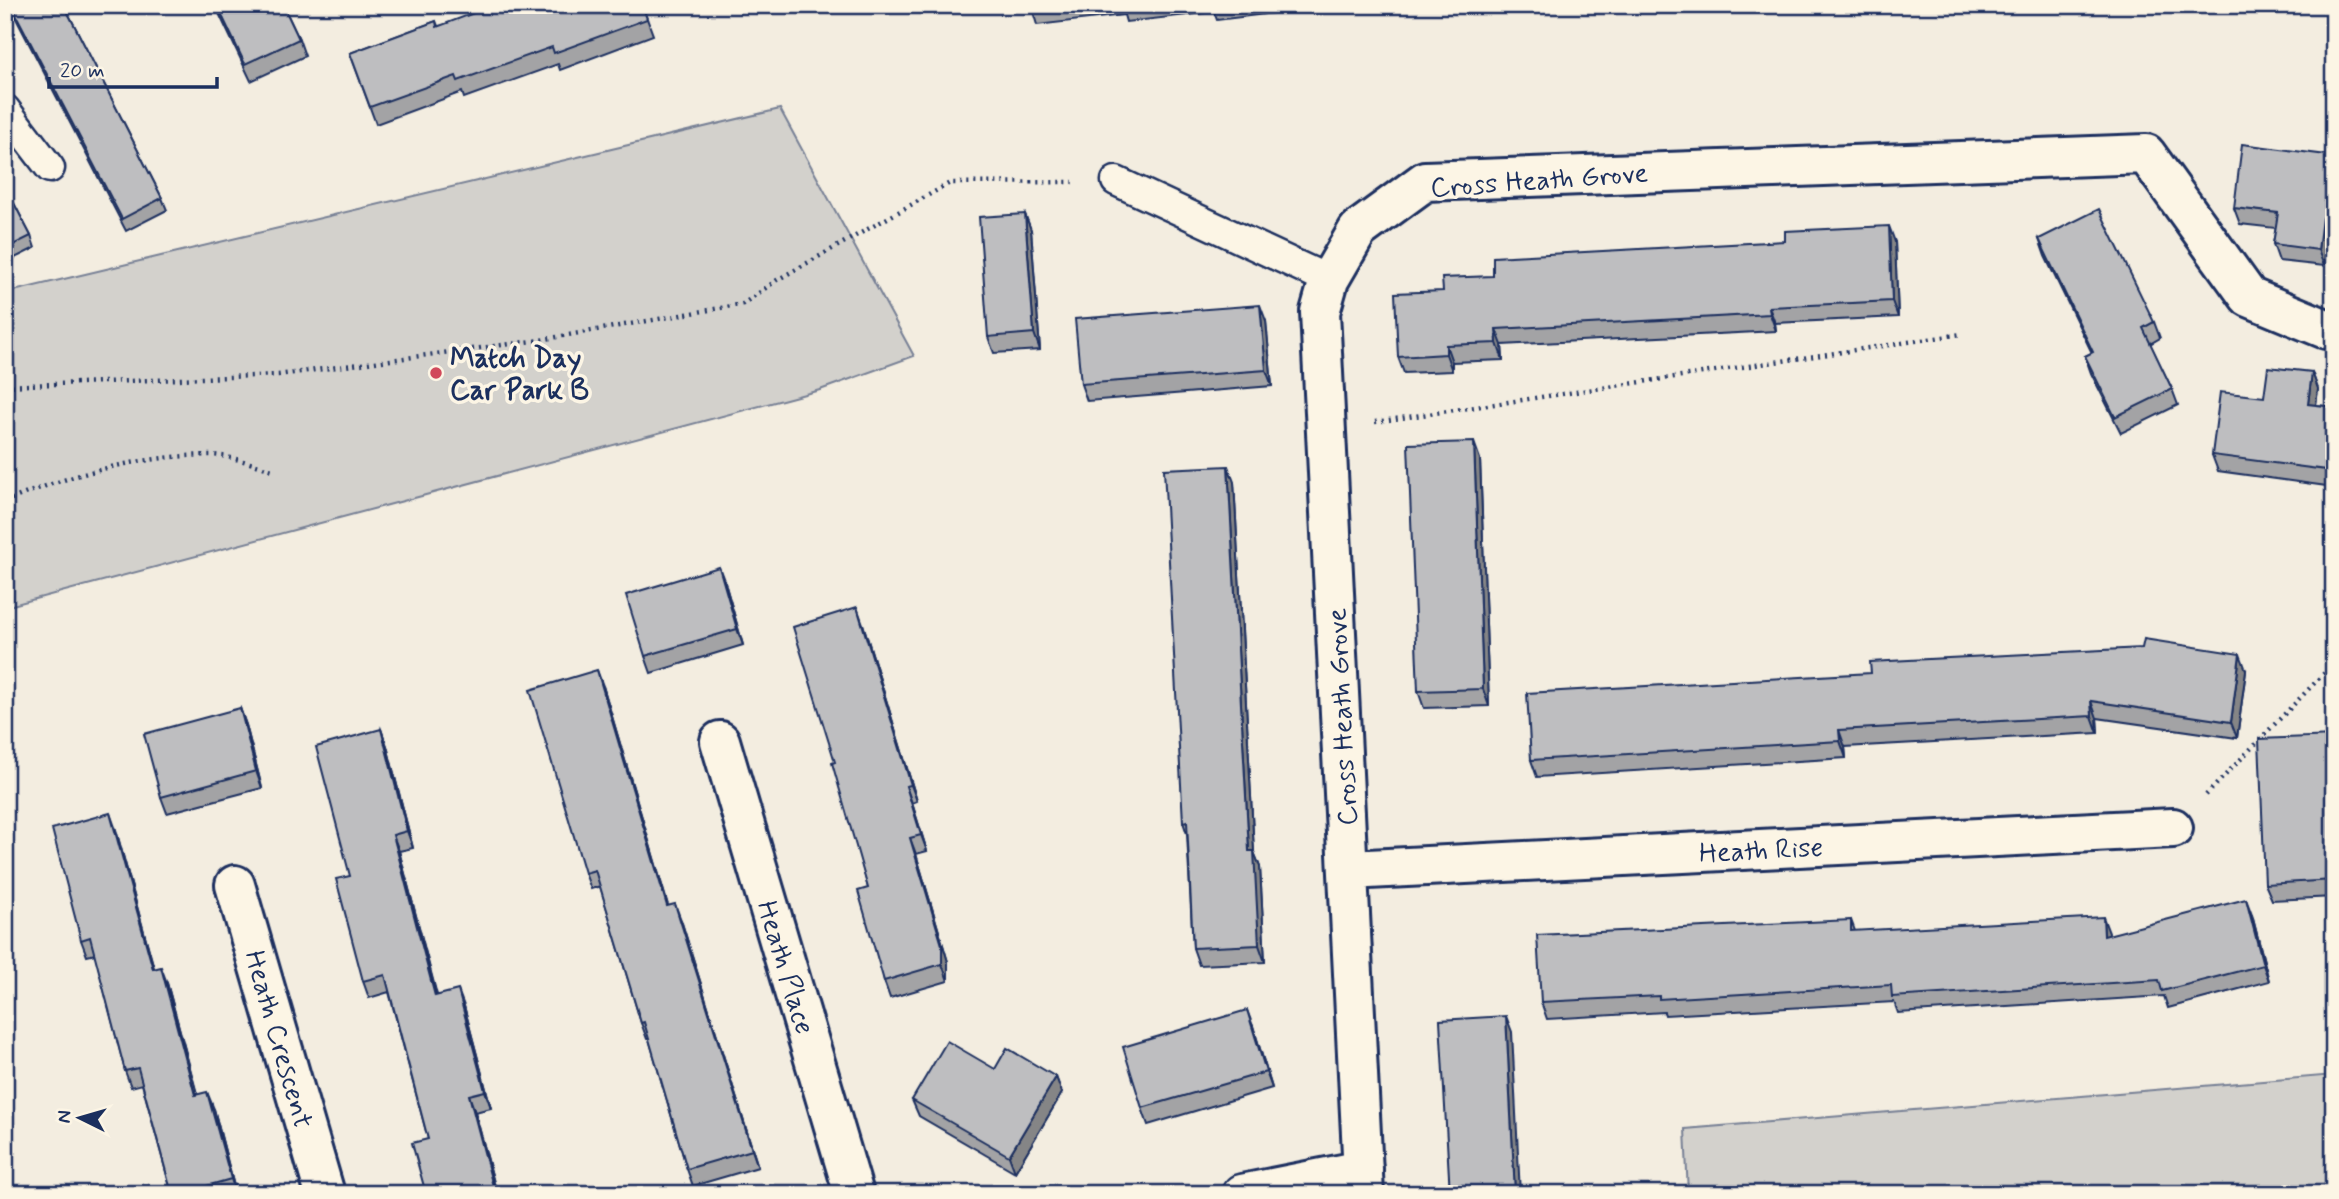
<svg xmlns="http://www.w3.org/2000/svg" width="2339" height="1199" font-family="Mynerve,sans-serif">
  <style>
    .green { fill: #d3d1cc; stroke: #778095; stroke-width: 2 }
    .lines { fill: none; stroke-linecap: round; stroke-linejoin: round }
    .lane-casing { stroke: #1b2f5e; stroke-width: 33 }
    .street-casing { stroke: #1b2f5e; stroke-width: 44 }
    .path { stroke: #1b2f5e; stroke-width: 4.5; stroke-dasharray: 2 5; stroke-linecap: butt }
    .lane { stroke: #fcf5e5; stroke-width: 28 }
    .street { stroke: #fcf5e5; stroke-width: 38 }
    .wall { fill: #a3a3a5; stroke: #1b2f5e; stroke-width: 2 }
    .shaded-wall { fill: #858586; stroke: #1b2f5e; stroke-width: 2 }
    .building { fill: #bebec0; stroke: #1b2f5e; stroke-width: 2 }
    .poi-dot { fill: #d1495b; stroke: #fcf5e5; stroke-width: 2.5 }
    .labels { text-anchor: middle; stroke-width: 7; stroke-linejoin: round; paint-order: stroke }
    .street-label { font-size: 28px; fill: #1b2f5e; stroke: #fcf5e5 }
    .poi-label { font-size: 28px; font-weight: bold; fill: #1b2f5e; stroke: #fcf5e5; text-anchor: start }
  </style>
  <rect width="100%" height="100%" fill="#f3ede0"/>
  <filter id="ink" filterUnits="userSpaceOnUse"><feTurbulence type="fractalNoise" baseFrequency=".0143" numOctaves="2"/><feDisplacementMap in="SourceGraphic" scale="14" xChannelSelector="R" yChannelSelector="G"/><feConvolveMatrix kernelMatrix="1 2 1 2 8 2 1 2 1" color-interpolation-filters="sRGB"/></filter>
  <g filter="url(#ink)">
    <g class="green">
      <path d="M780,109l134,247 -94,34 -815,217v-314z"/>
      <path d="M2334,1075v119h-646l-3,-65z"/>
    </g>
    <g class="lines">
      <g class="lane-casing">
        <g id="lane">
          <path d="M5,109l45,59"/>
          <path d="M1116,181l213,99"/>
        </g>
      </g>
      <g class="street-casing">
        <g id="street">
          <path d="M720,741l134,453"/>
          <path d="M1349,870l824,-42"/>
          <path d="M235,885l90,309"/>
          <path d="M1242,1194l121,-24"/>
          <path d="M1364,1194l-44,-882 9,-32 29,-50 67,-49 721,-27 103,143 77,32h8"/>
        </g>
      </g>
      <g class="path">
        <path d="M5,386l273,-11 262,-35 203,-36 34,-24 173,-97 123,-1"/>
        <path d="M1375,422l587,-88"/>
        <path d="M5,502c65,-28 134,-46 205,-47 20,0 44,10 63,15"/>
        <path d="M2206,795l128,-132"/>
      </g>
      <use href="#lane" class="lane"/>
      <use href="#street" class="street"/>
    </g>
    <g class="wall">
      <path d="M9,5h55l98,193 5,12 -41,21z"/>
      <path d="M215,5h68l16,34 6,17 -54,25z"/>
      <path d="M642,5l11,30 -93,35 -2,-6 -94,34 -2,-6 -86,32 -26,-71 86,-32 2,5z"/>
      <path d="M1031,5h309l-123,15 -3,-8 -88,10 -2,-7 -87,10z"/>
      <path d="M2334,156v80l-6,-1 -4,31 -45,-5 -6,-17 3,-16 -36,-4 -6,-16z"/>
      <path d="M5,186l26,50 4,12 -30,15z"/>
      <path d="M1025,214l6,16 9,120 -46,3 -6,-16z"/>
      <path d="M2039,239l115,83 6,16 -10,6 22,45 6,16 -57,28 -30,-60 -6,-17 7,-3 -47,-97z"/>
      <path d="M1895,242l3,75 -123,6 1,8 -274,14 1,15 -51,2v9l-48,2 -6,-16 45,-66z"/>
      <path d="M1266,321l6,65 -185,15 -6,-17z"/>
      <path d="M2312,372l6,17 -2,16 18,2v80l-116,-16 -6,-16 52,-58z"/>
      <path d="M1480,459l9,247 -65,2 -6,-17z"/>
      <path d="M1234,482l20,370 6,15 5,95 -66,3 -6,-17 -6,-114 -4,-12z"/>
      <path d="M725,583l18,62 -92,28 -6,-17z"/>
      <path d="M863,624l54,177 -5,2 15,48 -11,3 32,108v19l-58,17 -6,-17 -16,-93 -33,-126z"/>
      <path d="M2246,670l-9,68 -140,-20 1,15 -253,14 1,11 -309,19 -6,-17z"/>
      <path d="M603,686l65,220 13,14 77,247 -65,19 -6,-17 -38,-130h-2l-6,-16 -41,-137 -9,3 -6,-16z"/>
      <path d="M240,708l6,17 16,63 -95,25 -6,-16z"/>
      <path d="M381,729l6,17 26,102 -14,3 38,144 27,11 27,102 -16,4 22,82h-71l2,-55 -39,-147 -20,6 -6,-17 -13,-105z"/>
      <path d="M2334,736v161l-62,3 -7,-16z"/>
      <path d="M116,830l38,139 13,14 30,112 17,14 22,85h-64l-30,-110 -11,3 -6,-16 -30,-117 -8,2 -6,-16z"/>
      <path d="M2252,915l17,66 -101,27 -4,-12 -266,17 -4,-11 -229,13 -1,-3 -117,7 -6,-17 310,-82 4,11 254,4z"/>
      <path d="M1253,1026l19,62 -124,37 -6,-17z"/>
      <path d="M995,1069l61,8 6,16 -47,79 -96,-56 -7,-16z"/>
    </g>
    <g class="shaded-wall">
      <path d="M1025,214l6,16 9,120 -6,-17z"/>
      <path d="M2322,218l6,17 -4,31 -6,-16z"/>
      <path d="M1889,226l6,16 3,75 -6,-16z"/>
      <path d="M1260,305l6,16 6,65 -6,-16z"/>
      <path d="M1769,307l6,16 1,8 -6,-17z"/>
      <path d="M1496,329l6,16 1,15 -6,-17z"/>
      <path d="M1446,345l6,17v9l-6,-17z"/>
      <path d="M2312,372l6,17 -4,31 -6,-16z"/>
      <path d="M1474,442l6,17 9,247 -6,-17z"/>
      <path d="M1228,466l6,16 20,370 6,15 5,95 -6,-17 -10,-94z"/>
      <path d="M719,567l6,16 18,62 -6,-16z"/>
      <path d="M857,607l6,17 54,177 -6,-16z"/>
      <path d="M2240,654l6,16 -9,68 -6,-16z"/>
      <path d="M597,670l6,16 70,236 -6,-16z"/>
      <path d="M2091,701l6,17 1,15 -6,-17z"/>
      <path d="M240,708l6,17 16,63 -6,-17z"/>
      <path d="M381,729l6,17 26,102 -6,-17z"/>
      <path d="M1839,730l6,17 1,11 -6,-17z"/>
      <path d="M906,786l6,17 15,48 -6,-16z"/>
      <path d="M110,813l6,17 43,156 -6,-17z"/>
      <path d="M393,835l6,16 42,161 -6,-16z"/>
      <path d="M910,838l6,16 32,108v19l-6,-17z"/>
      <path d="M2246,899l6,16 17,66 -6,-16z"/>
      <path d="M675,904l6,16 77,247 -6,-17z"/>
      <path d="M2103,917l6,16 1,19 -6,-16z"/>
      <path d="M161,967l6,16 35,129 -7,-17z"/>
      <path d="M458,990l6,16 27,102 -6,-17z"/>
      <path d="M1247,1010l6,16 19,62 -6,-16z"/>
      <path d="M1506,1016l6,16 8,162h-5z"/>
      <path d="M1056,1077l6,16 -47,79 -6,-16z"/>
      <path d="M207,1092l7,17 22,85 -5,-15z"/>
      <path d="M469,1095l6,17 22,82h-2z"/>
    </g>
    <g class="building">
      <path d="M11,5h53l98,193 -40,21z"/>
      <path d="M217,5h66l16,34 -54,25z"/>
      <path d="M495,5h147l5,14 -93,34 -2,-6 -94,34 -2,-5 -86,31 -20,-54 86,-32 1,6z"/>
      <path d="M1031,5h32l-32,4z"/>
      <path d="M2242,144l92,12v64l-12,-2 -4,32 -45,-6 5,-31 -44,-5z"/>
      <path d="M5,186l26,50 -26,13z"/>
      <path d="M2099,209l55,113 -11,6 29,61 -57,28 -30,-61 8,-4 -54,-113z"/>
      <path d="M1025,214l9,119 -46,4 -9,-120z"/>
      <path d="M1889,226l3,75 -123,6 1,7 -274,15 1,14 -51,2v9l-48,3 -3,-64 48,-2 -1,-13 51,-2v-19l292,-16v-10z"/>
      <path d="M1260,305l6,65 -185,14 -6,-65z"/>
      <path d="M2268,367l44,5 -4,32 26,3v64l-122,-16 8,-63 44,5z"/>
      <path d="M1474,442l9,247 -65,2 -10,-247z"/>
      <path d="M1228,466l21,385h5l5,94 -66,3 -6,-127 -4,1 -19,-353z"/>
      <path d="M719,567l18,62 -92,27 -19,-61z"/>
      <path d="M857,607l54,178 -5,1 15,49 -11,3 32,107v19l-58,17 -26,-90 10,-3 -36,-125 3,-1 -42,-135z"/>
      <path d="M2144,639l96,15 -9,68 -140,-21 1,15 -253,14 1,11 -309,19 -4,-67 344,-20 -1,-11 272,-14z"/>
      <path d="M597,670l70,236 8,-2 77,246 -65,19 -43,-147 -3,1 -46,-153 -10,3 -55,-183z"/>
      <path d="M240,708l16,63 -95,26 -17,-63z"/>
      <path d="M381,729l26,102 -14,4 42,161 23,-6 27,101 -16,4 26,99h-69l-14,-51 16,-4 -43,-164 -22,6 -27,-102 14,-3 -34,-129z"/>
      <path d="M2334,736v144l-69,4 -6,-145z"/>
      <path d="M110,813l43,156 8,-2 34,128 12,-3 24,87 -53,15h-6l-34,-126 -13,3 -35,-134 -9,3 -29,-111z"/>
      <path d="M2246,899l17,66 -101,26 -3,-11 -267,17 -1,-12 -232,14v-3l-118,6 -4,-67 314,-15v11l252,-14 1,19z"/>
      <path d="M1247,1010l19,62 -124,36 -19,-61z"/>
      <path d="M1506,1016l9,178h-65l-10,-174z"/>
      <path d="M947,1041l48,28 12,-21 49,29 -47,79 -97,-56z"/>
      <path d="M645,1189l1,5h-18z"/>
    </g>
  </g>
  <circle class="poi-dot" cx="436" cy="373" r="7"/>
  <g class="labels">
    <g class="street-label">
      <text transform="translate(1539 179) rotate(-4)" y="10">Cross Heath Grove</text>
      <text transform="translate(1341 717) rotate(-93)" y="10">Cross Heath Grove</text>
      <text transform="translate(1761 849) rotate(-3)" y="10">Heath Rise</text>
      <text transform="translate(787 967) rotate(73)" y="10">Heath Place</text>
      <text transform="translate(280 1039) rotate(74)" y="10">Heath Crescent</text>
    </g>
    <g class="poi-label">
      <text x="450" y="367">Match Day<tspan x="450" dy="32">Car Park B</tspan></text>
    </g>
  </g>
  <rect width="2339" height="1199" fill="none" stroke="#fcf5e5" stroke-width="28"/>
  <rect x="14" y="14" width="2311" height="1171" fill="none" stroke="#1b2f5e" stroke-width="2.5" filter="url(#ink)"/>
  <g transform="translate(80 1118) rotate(275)" stroke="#fcf5e5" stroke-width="5" paint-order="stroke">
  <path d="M0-5L12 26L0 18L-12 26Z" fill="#1b2f5e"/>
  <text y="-10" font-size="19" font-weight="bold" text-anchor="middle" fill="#1b2f5e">N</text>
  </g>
  <path d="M49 77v10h168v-10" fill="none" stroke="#1b2f5e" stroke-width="3.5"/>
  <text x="60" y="77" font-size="21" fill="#1b2f5e" stroke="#fcf5e5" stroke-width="5" paint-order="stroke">20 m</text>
</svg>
